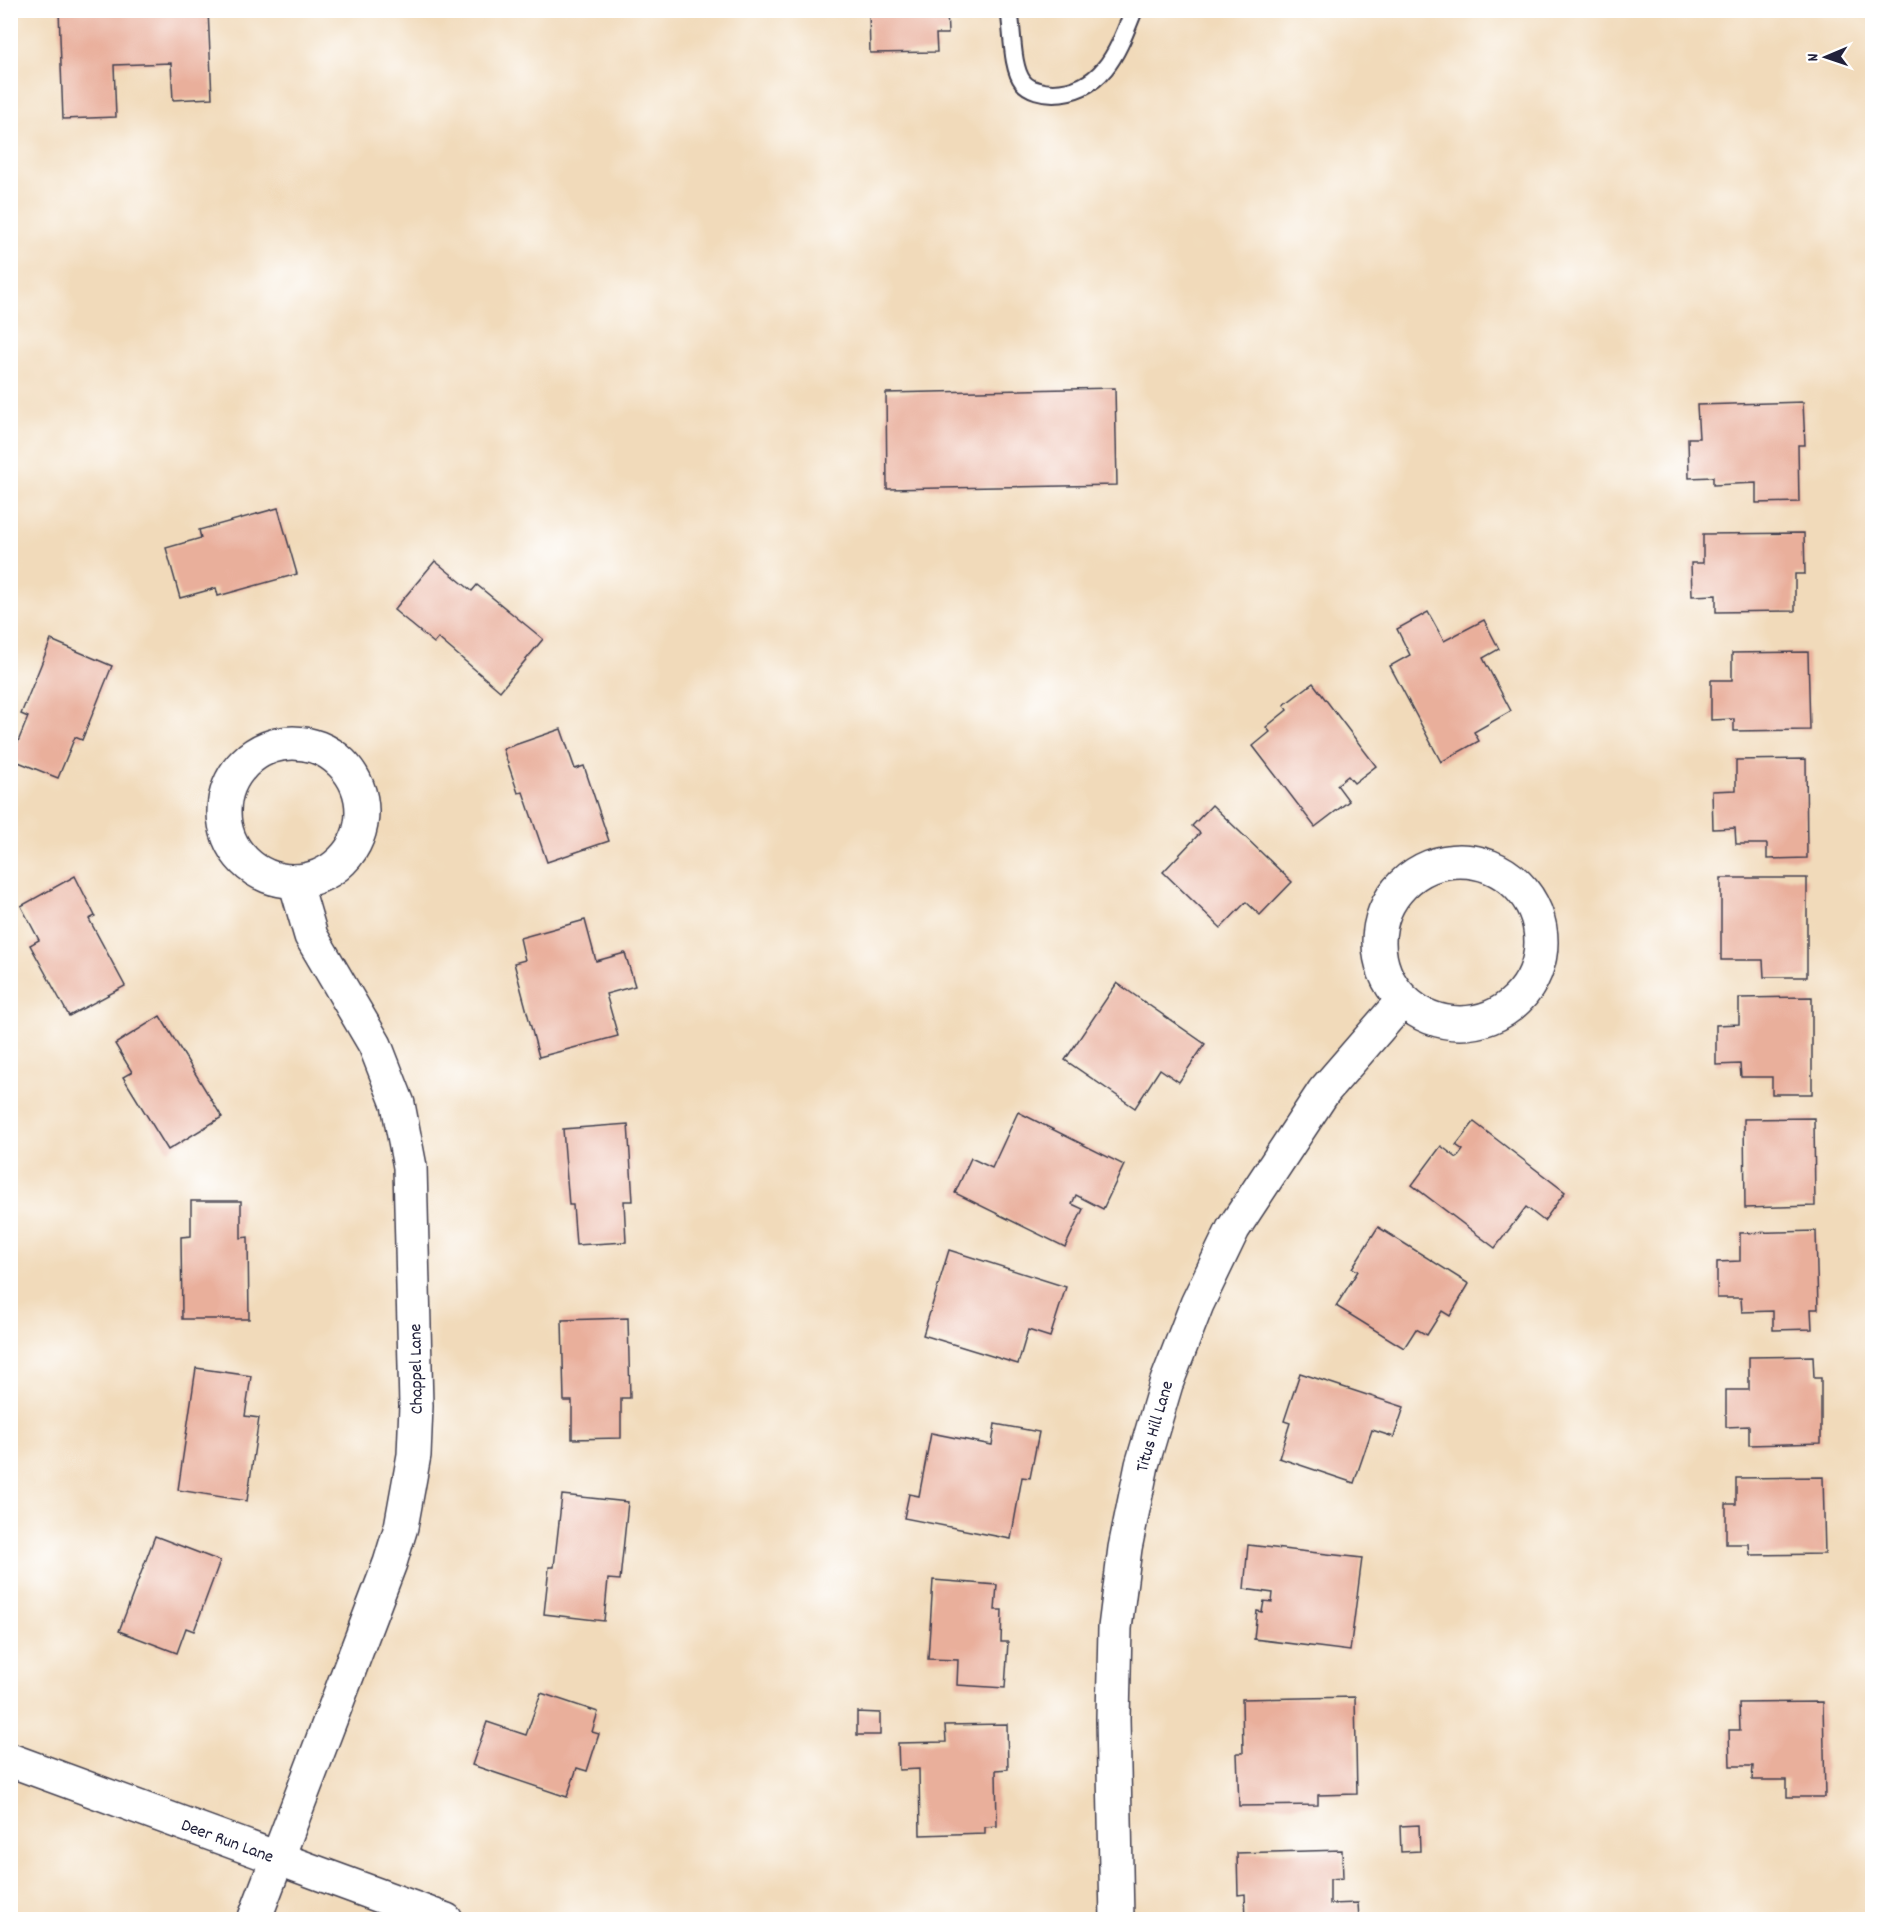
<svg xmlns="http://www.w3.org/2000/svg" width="1883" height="1930" font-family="Dekko,sans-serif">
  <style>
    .building { fill: #e9af9b }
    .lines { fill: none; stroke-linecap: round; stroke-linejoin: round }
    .lane-casing { stroke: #413e4e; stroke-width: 20 }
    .street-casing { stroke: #413e4e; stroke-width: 36 }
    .lane { stroke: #fff; stroke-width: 16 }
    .street { stroke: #fff; stroke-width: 33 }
    .labels { text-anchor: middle; stroke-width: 4.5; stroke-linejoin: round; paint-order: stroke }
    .street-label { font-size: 18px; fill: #22223b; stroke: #fff }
  </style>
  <rect width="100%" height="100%" fill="#fff"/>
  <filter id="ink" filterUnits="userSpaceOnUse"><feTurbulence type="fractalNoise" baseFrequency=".0167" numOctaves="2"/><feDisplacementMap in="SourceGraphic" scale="12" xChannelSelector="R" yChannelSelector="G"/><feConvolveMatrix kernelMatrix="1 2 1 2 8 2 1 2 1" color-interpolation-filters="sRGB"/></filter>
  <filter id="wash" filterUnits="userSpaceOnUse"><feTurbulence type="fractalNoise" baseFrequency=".008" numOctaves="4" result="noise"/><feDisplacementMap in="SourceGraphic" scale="24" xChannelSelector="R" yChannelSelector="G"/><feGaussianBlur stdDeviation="1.35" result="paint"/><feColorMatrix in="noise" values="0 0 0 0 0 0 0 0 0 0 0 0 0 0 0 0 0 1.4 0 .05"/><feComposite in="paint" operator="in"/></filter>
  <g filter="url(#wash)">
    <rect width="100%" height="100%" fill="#f1daba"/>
    <g id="blocks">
      <g class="building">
        <path d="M59,10h149l4,88 -39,2 -2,-37 -57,2 2,52 -53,2z"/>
        <path d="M869,10h78l1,24h-12l1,18 -67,1z"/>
        <path d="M1115,388l2,97 -230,4 -1,-96z"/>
        <path d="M1803,402l2,43h-7l1,57 -43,1v-20l-43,2v-8l-24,1 -1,-40h11l-2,-33z"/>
        <path d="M278,508l19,66 -79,22 -2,-8 -36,10 -14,-50 35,-10 -2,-8z"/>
        <path d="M1804,533l1,41h-10v37l-79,1v-17l-24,1 -1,-33h12v-29z"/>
        <path d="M435,561l37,30 5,-6 66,54 -43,52 -62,-53 -4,5 -40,-33z"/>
        <path d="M1428,612l16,29 40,-21 15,29 -16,9 28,53 -37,21 5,9 -38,21 -51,-96 20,-11 -13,-26z"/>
        <path d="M51,640l61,26 -30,74 -7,-3 -17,41 -47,-19 17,-42 -7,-3z"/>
        <path d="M1808,652l2,78 -76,1v-12l-23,1v-40h21v-27z"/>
        <path d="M1313,683l63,83 -22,17 -6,-7 -11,9 12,16 -34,26 -62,-81 17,-14 -4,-5 21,-17 -3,-5z"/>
        <path d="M561,729l14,40 9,-3 25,75 -62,21 -24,-70 -5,1 -15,-44z"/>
        <path d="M1806,759l1,99 -40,1v-15h-31l-1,-16 -22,1 -1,-38 24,-1v-30z"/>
        <path d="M1212,805l80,77 -32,33 -14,-13 -25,26 -58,-56 37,-39 -8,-7z"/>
        <path d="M75,876l20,40 -6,3 36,67 -56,30 -39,-71 9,-5 -18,-34z"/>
        <path d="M1721,878h86v99h-43l-1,-17h-42z"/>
        <path d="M585,920l11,41 29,-8 10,33 -29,8 12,42 -79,21 -25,-94 11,-3 -5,-22z"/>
        <path d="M1117,983l88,61 -26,38 -19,-13 -25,39 -70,-48z"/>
        <path d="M1812,997v97h-40v-17h-31l-1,-13 -24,1v-40l23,-1v-26z"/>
        <path d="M160,1016l62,101 -54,33 -45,-73 9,-5 -17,-28z"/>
        <path d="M1018,1112l106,53 -21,44 -27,-14 -4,9 11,5 -18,38 -110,-54 16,-35 21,10z"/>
        <path d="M1814,1118l1,88 -70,2 -1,-89z"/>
        <path d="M1474,1122l91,70 -21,29 -18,-14 -31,41 -83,-63 29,-39 16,12 6,-8 -7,-5z"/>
        <path d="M628,1124l5,77h-9l2,41 -50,3 -3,-40h-4l-6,-76z"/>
        <path d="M191,1201h50v37l7,-1 1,82h-67l-1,-82 10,-1z"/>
        <path d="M1378,1227l91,57 -19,32 -8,-5 -15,24 -11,-6 -12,19 -68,-42 22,-35 -6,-3z"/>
        <path d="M1816,1231l2,78h-7l1,20 -39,1v-19l-31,1 -1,-14h-24v-36l23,-1v-28z"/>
        <path d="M949,1250l117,37 -16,50 -22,-7 -10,34 -95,-29z"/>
        <path d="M628,1318l2,80h-9v40l-49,1v-38h-8l-2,-81z"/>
        <path d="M1813,1356l1,22h7v65l-72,2v-19l-23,1v-37h23v-33z"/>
        <path d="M196,1368l55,8 -6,40 14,2 -12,83 -69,-11z"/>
        <path d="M1300,1373l104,34 -10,30 -22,-7 -18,53 -75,-25 11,-35 -6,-2z"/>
        <path d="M995,1424l44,8 -9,46 -8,-1 -11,62 -107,-21 5,-24 10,2 12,-63 61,12z"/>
        <path d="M1823,1477l2,77 -75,1 -1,-11h-23v-40h10v-26z"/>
        <path d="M562,1495l66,7 -8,78 -12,-1 -4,42 -60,-7 5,-47h5z"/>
        <path d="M155,1536l65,25 -26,70 -8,-3 -9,25 -58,-22z"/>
        <path d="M1248,1545l114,13 -12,93 -96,-12 3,-28 5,1 2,-11 8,1 1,-9 -29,-4z"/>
        <path d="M933,1580l64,5 -2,25h7l-1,32h7l-3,46 -48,-3 1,-25 -30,-1z"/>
        <path d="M541,1693l57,19 -6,20 7,2 -12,37 -10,-3 -10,29 -95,-32 15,-43 39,13z"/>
        <path d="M1355,1697l2,97 -39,1v10l-79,1 -2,-53h6l-1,-54z"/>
        <path d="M1823,1702l2,95h-38v-17h-35l1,-14h-23l-1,-36h11l-1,-27z"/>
        <path d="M857,1712l23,1v22h-23z"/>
        <path d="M1007,1724l1,45 -12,1 1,56 -12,1v6l-65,2 -1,-66 -20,1 -1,-27 48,-1 -1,-17z"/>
        <path d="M1419,1825l1,26 -19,1 -1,-26z"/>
        <path d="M1342,1850l1,28 -13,1v25l28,-1 1,17h-113l-1,-26 -7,1 -1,-42z"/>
      </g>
    </g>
  </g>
  <g filter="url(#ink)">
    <use href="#blocks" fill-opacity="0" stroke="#413e4e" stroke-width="1.5"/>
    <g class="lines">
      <g class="lane-casing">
        <path id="lane" d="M1009,10c4,20 2,57 14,72 6,8 21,11 30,11 51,-1 65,-43 81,-83"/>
      </g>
      <g class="street-casing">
        <g id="street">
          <circle cx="293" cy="812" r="69"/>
          <circle cx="1460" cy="942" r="81"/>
          <path id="s1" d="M10,1760l436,160"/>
          <path d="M254,1920l136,-357 11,-36 13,-72 2,-49 -6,-239 -12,-63 -23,-59 -64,-109 -16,-55"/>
          <path id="s2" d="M1117,1920l-4,-202 2,-90 10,-80 17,-83 24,-81 31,-80 36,-75 91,-138 79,-91"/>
        </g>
      </g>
      <use href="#lane" class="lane"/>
      <use href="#street" class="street"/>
    </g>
  </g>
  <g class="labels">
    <g class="street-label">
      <text transform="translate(415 1369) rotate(-91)" y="6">Chappel Lane</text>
      <text dy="6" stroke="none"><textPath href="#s2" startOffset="498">Titus Hill Lane</textPath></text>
      <text dy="6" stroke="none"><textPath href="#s1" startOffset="232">Deer Run Lane</textPath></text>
    </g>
  </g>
  <rect width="1883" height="1930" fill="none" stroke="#fff" stroke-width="36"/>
  <g transform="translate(1826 57) rotate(268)" stroke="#ffffff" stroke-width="4.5" paint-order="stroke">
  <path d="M0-4.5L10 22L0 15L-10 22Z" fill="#22223b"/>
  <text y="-9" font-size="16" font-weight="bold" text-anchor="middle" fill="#22223b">N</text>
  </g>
</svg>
